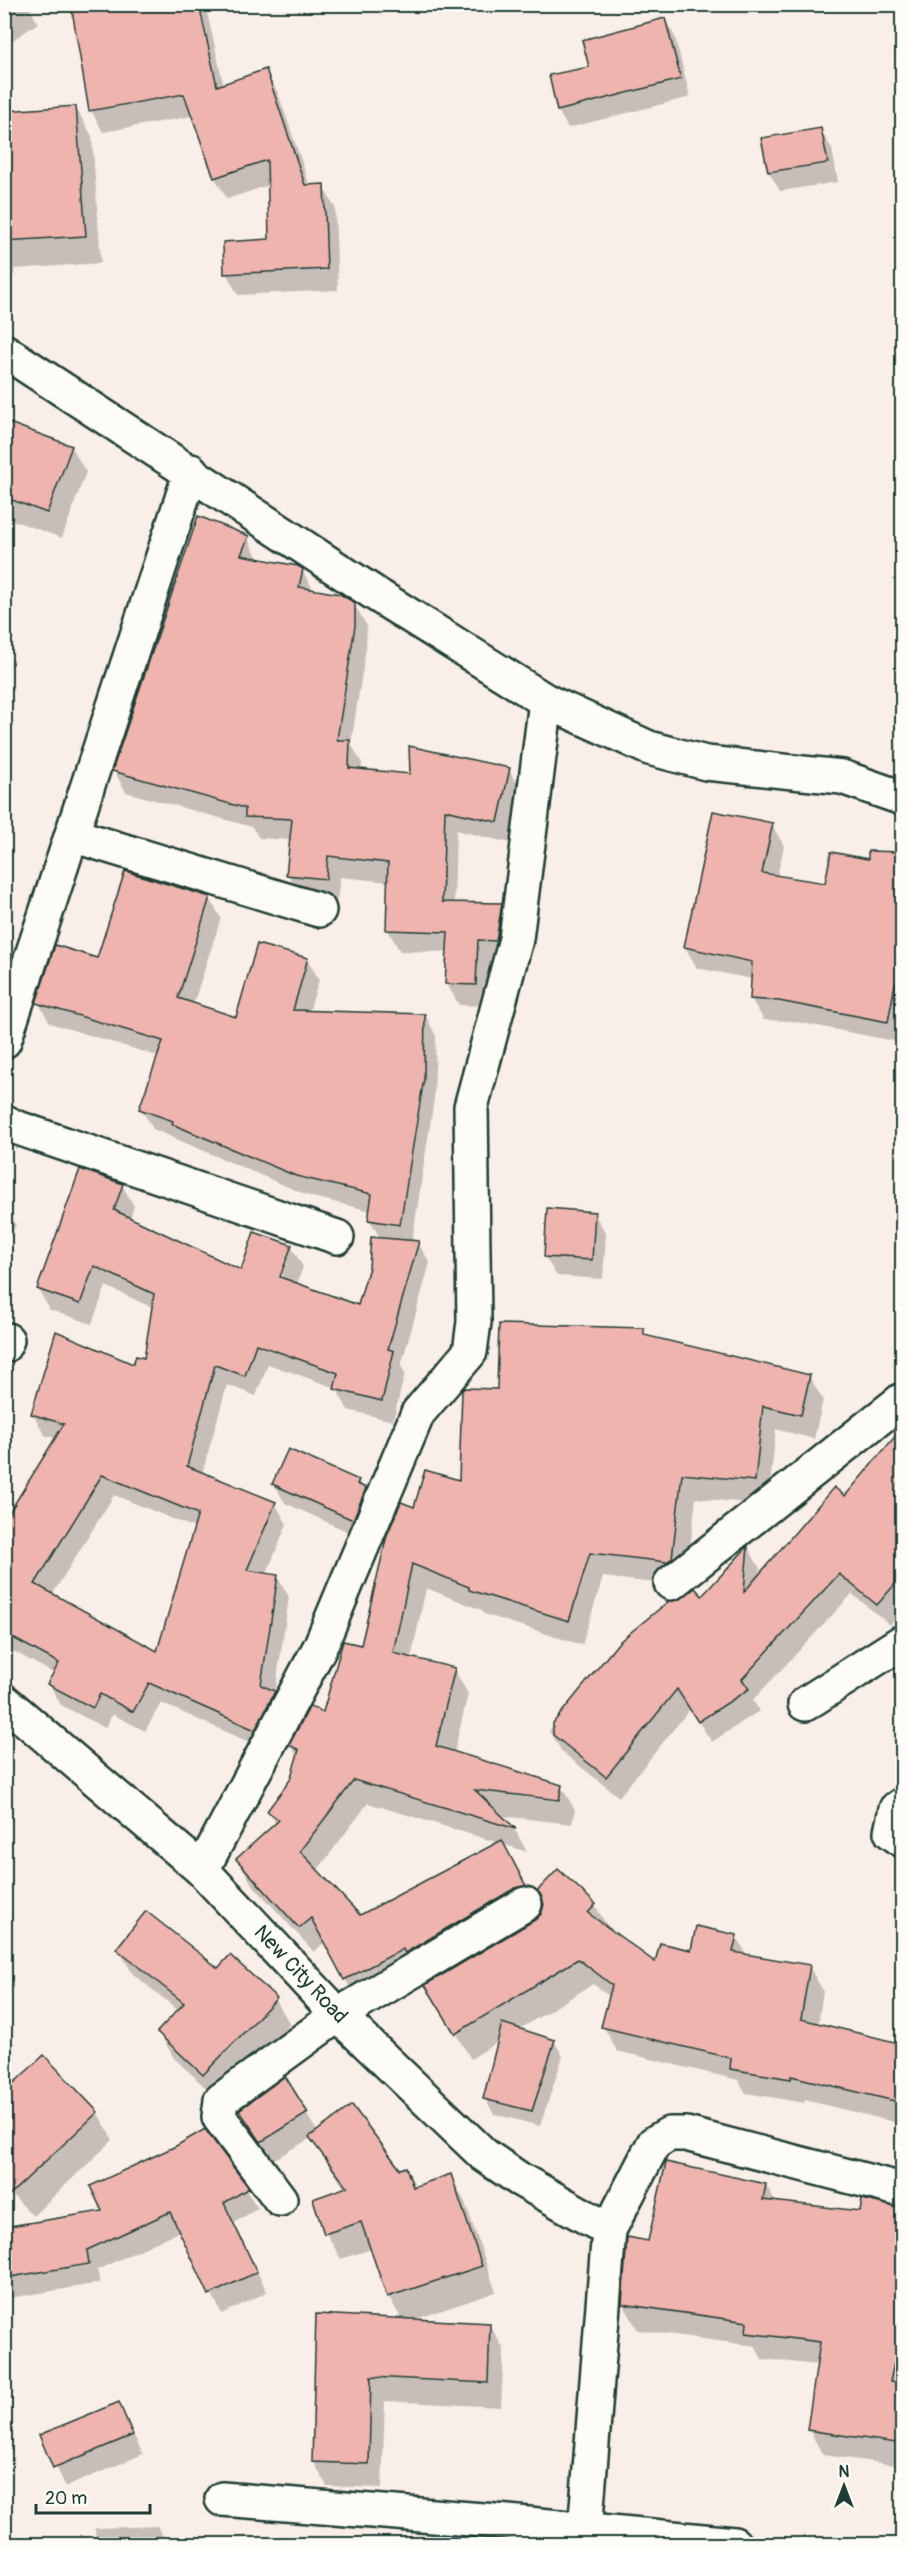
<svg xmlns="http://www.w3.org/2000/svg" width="907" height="2549" font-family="Pangolin,sans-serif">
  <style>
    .shadow { fill: #0003; fill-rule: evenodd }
    .building { fill: #efb4ae; stroke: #1f3d34; stroke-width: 1.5; fill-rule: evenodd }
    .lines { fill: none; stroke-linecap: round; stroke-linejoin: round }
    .minor-casing { stroke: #1f3d34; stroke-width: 38 }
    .minor { stroke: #fdfcf7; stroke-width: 33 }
    .labels { text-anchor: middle; stroke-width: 4.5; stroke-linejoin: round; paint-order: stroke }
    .street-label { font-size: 21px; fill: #1f3d34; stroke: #fdfcf7 }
  </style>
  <rect width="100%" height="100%" fill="#faeee8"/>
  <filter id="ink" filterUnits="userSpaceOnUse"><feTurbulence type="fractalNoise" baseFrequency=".0167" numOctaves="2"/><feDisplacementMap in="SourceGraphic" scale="12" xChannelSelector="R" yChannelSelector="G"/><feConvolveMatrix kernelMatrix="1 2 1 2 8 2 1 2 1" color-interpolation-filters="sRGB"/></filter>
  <g filter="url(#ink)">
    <g class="shadow">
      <path d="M4,4h23l11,19 -34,23z"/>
      <path d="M73,4h132l19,82 41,-15 13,22 32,93h13l12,22 3,82 -100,5 -12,-22 45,-32 -2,-56 -42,14 -12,-21 -22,-62 -90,16 -12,-22z"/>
      <path d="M665,19l10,18 15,60 -122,31 -10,-17 -7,-35 40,-8z"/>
      <path d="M76,108l16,28 9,127 -87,6v6l-10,1v-163z"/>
      <path d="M820,129l12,20 6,33 -58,9 -11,-19 -6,-33z"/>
      <path d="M4,423l67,24 15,25 -24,66 -58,-21z"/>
      <path d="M247,537l12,23 43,10 12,21 40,13 13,22 -1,22 -15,96 11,19 -1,8 51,4 97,-5 12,21 -11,52 -54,-13 -2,73 47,2 12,21 -5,35h-18l-3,45 -28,-1 -12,-21 1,-32 -48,-1 -13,-22 2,-47 -49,-5 -3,23 -37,-4 -12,-22 3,-34 -32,-2 -7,-11 -126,-35 -12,-21z"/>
      <path d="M772,825l12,21 -7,31 49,8 43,-24 33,-7v172l-3,16 -107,-21 -28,-1 -13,-21 1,-20 -55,-11 -12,-21z"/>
      <path d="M209,898l12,20 -28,87 44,14 70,-60 12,21 -10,32 116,3 11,21 -2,63 -22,143 6,1 12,20 -29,103 4,7 -12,48 -45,-11 -12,-22 -68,-24 -12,32 -29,-11 -25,89 73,29 12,21 -21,51 11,1 12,21 -14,96 11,20 -19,37 -106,-47 -16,28 -33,-17 -7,14 -44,-23 -12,-21 6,-10 -51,-28v-122l53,-85 -12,-4 -12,-21 112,-54 8,-52 -47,-22 -14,38 -42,-14 -12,-21 84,-104 12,21 -4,13 111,53 50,-26 12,21 -6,17 62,22 22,-66 -11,-20 1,-9 -62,-15 -156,-67 -12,-20 19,-52 -110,-34 -12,-21 60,-42zM285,1259h3l-9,26 -3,-1zM114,1495l81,33 -37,125 -106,-58z"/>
      <path d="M4,1205l12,20 -12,23z"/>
      <path d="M594,1214l12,19 -3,46 -46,-3 -12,-19z"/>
      <path d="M643,1329l4,7 162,40 14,24 -9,39 -38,-10 -8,76 -72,-7 -10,85 -5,3 -78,-9 -21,68 -98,-31 -2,-4 -56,-22 -15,71 43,10 14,25 -14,59 107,33 14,24 -3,14 -72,-8 15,14 12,22 -24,-8 36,66 -180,94 -34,-62 -11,10 -62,-68 -14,-24 38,-36 -7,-13 22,-30 7,-23 -7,-13 33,-31 38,-67 53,-138 45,-27 39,-91zM368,1803l131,40 -139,74 -43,-46z"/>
      <path d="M902,1430v180l-12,15 -38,-31 -99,106 6,11 -47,31 -22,-33 -71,88 -57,-45 -13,-21 70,-88 83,-45 46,-50 12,20 -1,9 86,-79z"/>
      <path d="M358,1481l19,28 -13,30 -79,-36 -11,-19z"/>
      <path d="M595,1905l15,26 46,34 80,-28 12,19 61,10 14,25 -5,34 84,20v79l-97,-24 -1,3 -58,-10 -8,-13 -121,-29 -14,-25 7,-29 -17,-13 -75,46 36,11 9,15 -23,70 -46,-12 -9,-15 14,-58 -28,18 -30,-49z"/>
      <path d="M118,1949l100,21 57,29 15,25 -71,76 -45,-42 -15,-26 20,-21 -46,-37z"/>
      <path d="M285,2079l33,54 81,38 7,-2 10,18 34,-11 15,26 31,90 -83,28 76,4 15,25 -3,58 -116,-6 -3,87 -55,-2 -14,-25 89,-141 -13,-23 -17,-48 -31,10 -15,-26 19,-44 -34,-51 -38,22 -33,-48z"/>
      <path d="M97,2112l16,28 -80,76 -29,-30z"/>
      <path d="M204,2131l54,77 -24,15 33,69 -45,22 -42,-83 -83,39 3,13 -96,16v-71l100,-16 73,-64z"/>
      <path d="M766,2185l10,18 85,10 41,-3v256l-79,-11 -14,-25 9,-65 -56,-6 -7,-13 -117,-16 -15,-26 26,-62z"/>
      <path d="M118,2404l25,50 -77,33 -25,-51z"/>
      <path d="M157,2526l10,18h-71l-1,-16z"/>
    </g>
    <g class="building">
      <path d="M71,4h128l18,82 49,-17 39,116 19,-1 3,85 -103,5 -1,-32 46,-3 -2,-79 -53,18 -30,-84 -95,17z"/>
      <path d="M665,18l16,61 -124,32 -8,-36 40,-8 -7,-27z"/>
      <path d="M76,106l10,130 -82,5v-130z"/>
      <path d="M821,128l7,35 -60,9 -7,-34z"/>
      <path d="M4,421l68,25 -25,67 -43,-16z"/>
      <path d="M198,516l51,20 -8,19 57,11 5,3 -4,18 41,7 15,9v23l-18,114h13l-1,28 61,6 -1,-28 101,22 -12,54 -53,-12 -3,92 60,1 -6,38 -18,-1 -2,45 -31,-1 3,-52 -62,-2 2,-67 -60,-7 -2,23 -40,-4 6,-56 -47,-2v-9l-133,-37z"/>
      <path d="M713,811l60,12 -11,50 63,10 6,-31 37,7v-8l35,1v133l-8,-1 -7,38 -109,-21 -29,-2 2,-37 -68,-15z"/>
      <path d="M125,871l85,26 -32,101 58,19 21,-73 51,14 -15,52 132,4 -1,64 -24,147 -32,-5 4,-26 -76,-18 -124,-52 1,-3 -34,-12 24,-68 -127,-38 19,-58 42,13z"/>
      <path d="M80,1169l43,15 -9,26 127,60 13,-38 38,13 -12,32 78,28 11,-38 2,-30 48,4 -31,108 6,2 -12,50 -48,-12 4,-16 -82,-29 -11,32 -30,-11 -28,101 89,36 -29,68 31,5 -17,110 14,6 -20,39 -106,-47 -16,29 -33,-18 -7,14 -46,-24 12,-21 -55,-30v-112l60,-97 -33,-10 25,-83 77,33 3,-8 8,2 10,-64 -60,-28 -14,38 -43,-15zM102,1475l96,39 -41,137 -122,-67z"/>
      <path d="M547,1208l48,4 -3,48 -48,-3z"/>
      <path d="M499,1324l145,4v7l166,40 -9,40 -38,-9 -8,75 -73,-7 -10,84 -5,4 -77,-9 -21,68 -100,-31v-3l-57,-23 -19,89 62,15 -19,78 126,39 -3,15 -84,-10 41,39 -162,-49 -54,71 60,64 142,-75 24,46 -11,2 -110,65 -2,-4 -59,31 -33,-62 -12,10 -63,-69 43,-39 -12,-9 23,-31 9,-30 -10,-5 21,-39 13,6 20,-71 18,4 26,-110 14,-33 13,5 11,-37 34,10 3,-89 2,-3 33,1z"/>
      <path d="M903,1427v148l-26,30 -38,-31 -97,105 7,10 -51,33 -21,-33 -71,88 -53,-42v-12l66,-81 50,-41 13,-3 13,-10 7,8 46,-50 -4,46 90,-105 11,9z"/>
      <path d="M288,1449l71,31 -2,4 9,4 -13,32 -81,-36z"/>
      <path d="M558,1869l38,35 -8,9 67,49 5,-19 31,7 5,-24 41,9 -4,17 77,13 -9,54 102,25v59l-112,-27v3l-61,-10 1,-11 -130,-31 11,-42 -34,-26 -123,75 -30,-49 110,-65 6,-6 3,-10 -7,-13z"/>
      <path d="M146,1911l72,57 12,-13 47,43 -74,77 -46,-43 27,-29 -68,-54z"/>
      <path d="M502,2023l53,17 -23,71 -49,-12z"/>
      <path d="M44,2055l54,57 -94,88v-108z"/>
      <path d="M285,2076l23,37 -47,29 -22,-32z"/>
      <path d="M352,2105l48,64 6,-2 7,20 38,-13 31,92 -95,31 -26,-75 -37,12 -11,-35 34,-12 -38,-50z"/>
      <path d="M205,2129l44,59 -25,15 33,69 -48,23 -39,-83 -83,38 2,14 -85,14v-51l98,-16 -12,-25 86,-40z"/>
      <path d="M666,2162l100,22 -3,16 97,11 2,-12 41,9v112l-13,62 13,1v61l-96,-14 13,-88 -74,-9 1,-11 -125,-18 5,-67 21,4z"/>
      <path d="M316,2314l174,9 -2,60 -117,-6 -2,87 -57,-2z"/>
      <path d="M119,2402l14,33 -80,33 -14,-33z"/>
    </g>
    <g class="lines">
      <g class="minor-casing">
        <g id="minor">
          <path d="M4,351l373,244 169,106 103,47 57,15 136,14 60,21"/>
          <path d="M72,835l247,75"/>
          <path d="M4,1041l187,-570"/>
          <path d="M4,1121l8,5 325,111"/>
          <path d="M4,1346l3,-6"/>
          <path d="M671,1583l231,-183"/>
          <path d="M4,1701l198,169 136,145 146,140 35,24 90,51"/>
          <path d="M805,1704l97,-62"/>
          <path d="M902,1805l-6,4 -5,23 11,8"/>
          <path d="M202,1870l118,-223 98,-234 52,-61 4,-30 -3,-215 45,-168 30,-238"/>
          <path d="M280,2199l-61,-82 2,-17 117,-85 187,-111"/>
          <path d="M222,2499l286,23 226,22"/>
          <path d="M584,2544l25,-314 45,-87 15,-9h17l216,56"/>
        </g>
      </g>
      <use href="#minor" class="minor"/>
    </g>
  </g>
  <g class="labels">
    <g class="street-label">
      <text transform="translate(301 1974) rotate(47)" y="7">New City Road</text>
    </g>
  </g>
  <rect width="907" height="2549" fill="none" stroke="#fdfcf7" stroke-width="24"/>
  <rect x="12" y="12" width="883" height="2525" fill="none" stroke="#1f3d34" stroke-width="2" filter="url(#ink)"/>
  <g transform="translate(844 2486)" stroke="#fdfcf7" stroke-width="4.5" paint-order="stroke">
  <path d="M0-4.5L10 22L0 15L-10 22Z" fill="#1f3d34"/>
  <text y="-9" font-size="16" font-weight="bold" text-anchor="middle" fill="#1f3d34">N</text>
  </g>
  <path d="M36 2504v9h114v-9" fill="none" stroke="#1f3d34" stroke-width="3"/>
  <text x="45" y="2504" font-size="18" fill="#1f3d34" stroke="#fdfcf7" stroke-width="4.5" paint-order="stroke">20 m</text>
</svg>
